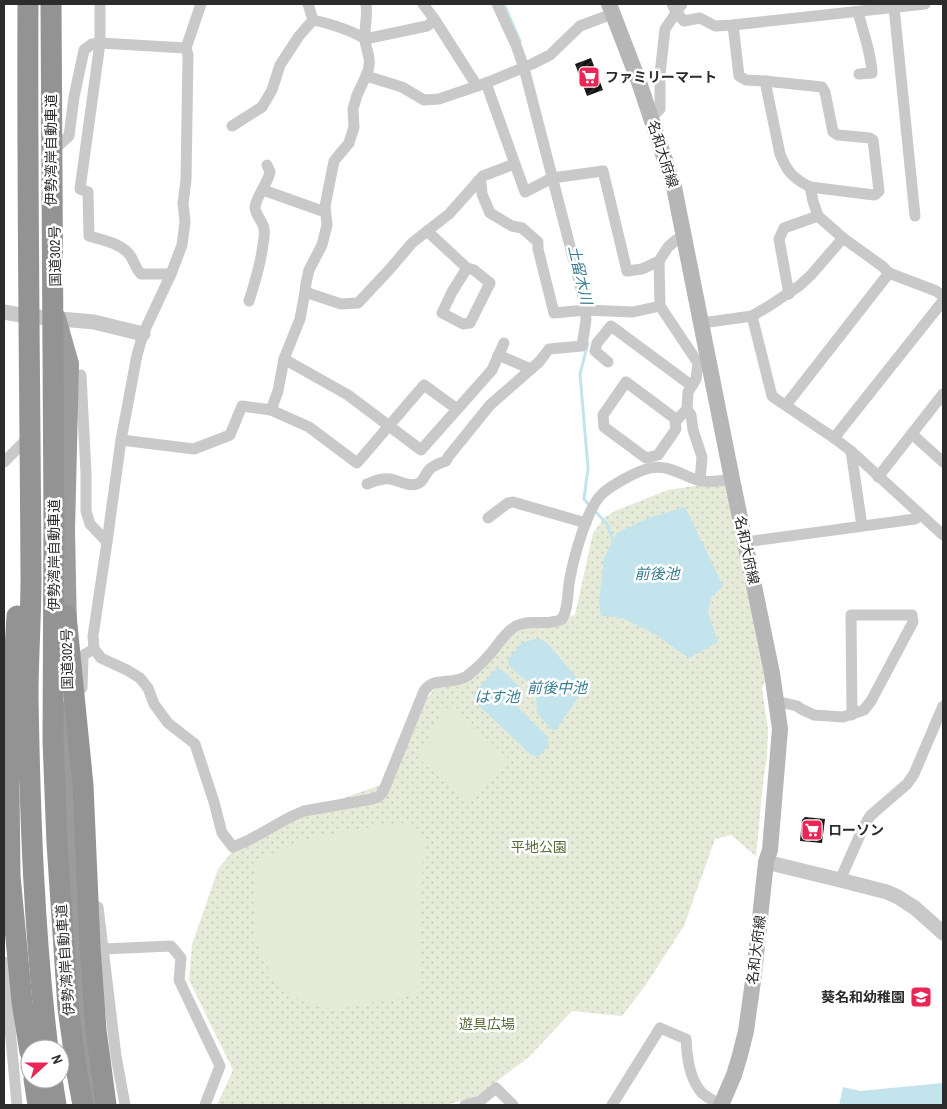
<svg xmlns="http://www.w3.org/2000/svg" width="947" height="1109" font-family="'Archivo Narrow','Noto Sans JP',sans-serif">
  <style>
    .park { fill: url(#park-dots) }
    .pitch { fill: #e6ebd9 }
    .water { fill: #c3e4ec }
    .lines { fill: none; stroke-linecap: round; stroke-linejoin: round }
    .stream { stroke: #c3e4ec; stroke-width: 3 }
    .building { fill: url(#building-hatch) }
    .minor { stroke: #c9c9c9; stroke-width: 11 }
    .tertiary { stroke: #c9c9c9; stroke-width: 15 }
    .secondary { stroke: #b6b6b6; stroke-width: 16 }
    .trunk { stroke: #9c9c9c; stroke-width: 20 }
    .motorway { stroke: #939393; stroke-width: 21 }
    .motorway-bridge { stroke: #939393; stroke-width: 21 }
    .labels { text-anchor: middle; stroke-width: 5; stroke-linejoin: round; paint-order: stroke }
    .poi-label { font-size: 14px; font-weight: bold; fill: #2c2c2c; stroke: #fff; text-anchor: start }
    .street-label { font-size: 14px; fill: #2c2c2c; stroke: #fff }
    .park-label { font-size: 14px; fill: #586938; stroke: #fff }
    .water-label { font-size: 15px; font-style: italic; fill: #377e91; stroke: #fff }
  </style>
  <defs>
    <pattern id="park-dots" width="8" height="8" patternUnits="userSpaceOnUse" patternTransform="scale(1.25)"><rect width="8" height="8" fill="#e6ebd9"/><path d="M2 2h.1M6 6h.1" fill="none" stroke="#c5caba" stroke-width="1.8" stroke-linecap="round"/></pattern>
    <pattern id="building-hatch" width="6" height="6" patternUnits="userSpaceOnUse" patternTransform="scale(1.25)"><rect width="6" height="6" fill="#131313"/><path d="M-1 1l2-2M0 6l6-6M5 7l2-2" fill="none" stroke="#363636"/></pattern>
  </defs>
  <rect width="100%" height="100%" fill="#fff"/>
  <path class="park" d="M728,481l39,194 -5,13 6,41 -1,28 -4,26 -7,73 -25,-21 -16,4 -31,87 -39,60 -23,30 -50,-5 -43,46 -52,39 -27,8 -10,1h-223l16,-35 -44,-90 3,-35 26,-76 19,-23 45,-26 104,-37 33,-75 18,-22 30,-14 43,-40 65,-17 18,-82 12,-16 12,-7 51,-20z"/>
  <g class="pitch">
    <path d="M453,708l57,52 -41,43 -51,-45 25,-49z"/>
    <path d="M408,823l16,13 -6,158 -84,16 -26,-6 -28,-16 -16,-27 -9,-27 1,-74 57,-23 73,-12z"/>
  </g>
  <g class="water">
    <path d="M685,507l38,79 -12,12 -3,15 10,29 -29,16 -36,-25 -31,-15 -21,-2 -2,-14 5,-44 13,-25 31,-15z"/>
    <path d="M538,638l9,5 31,36 2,11 -3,9 -21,31h-4l-11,-12 -4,-6 -1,-18 -6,-10 -21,-18 -1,-7 14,-16z"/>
    <path d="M496,669h5l20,19v5l-5,6 3,9 28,29 2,8 -11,12 -8,-3 -55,-52 -1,-9z"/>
    <path d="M943,1083v22h-104l4,-18 17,4z"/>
  </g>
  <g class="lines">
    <g class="stream">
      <path d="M504,4l16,37"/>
      <path d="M588,343l-8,31 8,94 -4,31 6,7"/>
      <path d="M594,510l13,14 7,19"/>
    </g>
  </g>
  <g class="building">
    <path d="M591,58l12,32 -16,6 -12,-32z"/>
    <path d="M805,817l20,2 -3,24 -22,-2 2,-21z"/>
  </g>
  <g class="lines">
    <g class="minor">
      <path d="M100,4v39l-20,146 8,3 1,44c13,4 31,7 40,18 5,6 6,14 12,20h30"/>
      <path d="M366,4c2,12 -2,24 -1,36 2,14 8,21 1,36l36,11 22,13 15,-1 47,-16 46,-19 18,-9 30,-29 32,-12"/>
      <path d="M423,4l12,16 42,66"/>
      <path d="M672,4l4,8 8,9 16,-3 15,8 18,-1 192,-21"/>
      <path d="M894,7l21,209"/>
      <path d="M858,12c5,20 13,40 14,61l-13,1"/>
      <path d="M313,20c18,4 36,9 52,19l62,-13 8,-6"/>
      <path d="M733,25l6,51 7,4 19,1 15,73c7,18 13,24 30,33l3,14 5,15 25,22 39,28 7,7 47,18 7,5"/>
      <path d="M765,81l57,6 3,5 8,40 5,3 32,3 3,2 6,51 -3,3 -2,1 -64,-8"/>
      <path d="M486,83l39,109 27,-14 51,-7 24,100 15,-2 17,-8 9,-14 8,-7 8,-2"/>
      <path d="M651,116l5,-3 4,-4v-35l5,-45 17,-25"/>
      <path d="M232,126l30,-19 10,-17 8,-25 19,-29 14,-16 -5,-16"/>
      <path d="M55,149l14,-13 5,-39 10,-47 8,-6 8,-1 86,5"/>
      <path d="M478,181l3,2 1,11 8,19 22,13 10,2 16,14v7l16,64 32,-3 47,2 27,-6"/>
      <path d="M263,190l62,22"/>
      <path d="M427,231l40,37 7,2 16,13 -20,40 -7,1 -21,-11 10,-21 15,-24"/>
      <path d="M659,261l1,45 38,57 -2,16 -8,13 -1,17 -12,13 1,7 -18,26 -12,3 -42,-31 -1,-12 23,-33 51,38"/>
      <path d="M305,292l36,12 17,-1 31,-33 23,-27 37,-29 34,-38 31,-12"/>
      <path d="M789,294l-10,-55 5,-11 34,-12"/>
      <path d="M249,301c6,-19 12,-37 14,-57 1,-5 2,-10 1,-15 -1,-8 -9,-14 -9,-22 1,-10 13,-24 15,-35l-3,-7"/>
      <path d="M752,316l20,80 4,3 58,39 17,13 92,84"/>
      <path d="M702,323l50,-7 17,-10 30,-20 12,-11 32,-37"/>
      <path d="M498,355l33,14"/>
      <path d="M284,359l64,36 73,55 71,-80 12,-27"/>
      <path d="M608,362l-13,-11 2,-8 14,-17 81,60"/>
      <path d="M81,375l5,98v38l4,13 17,18"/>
      <path d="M786,405l103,-132"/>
      <path d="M687,409l4,6 2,15 9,27 -2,24"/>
      <path d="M271,410l7,-19 6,-32 16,-40 5,-27 1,-9 3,-13 13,-25 5,-20 -2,-19 9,-45 15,-18 5,-16 -1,-18 4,-14 9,-19"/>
      <path d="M912,434l31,28"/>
      <path d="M834,438l109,-137"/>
      <path d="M121,440l73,9 36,-14 12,-29 29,4 38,17 48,36 67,-78 33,24"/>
      <path d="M851,451l11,75"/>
      <path d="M4,462l21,-21"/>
      <path d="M878,477l65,-83"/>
      <path d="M367,484c8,-3 14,-6 23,-5 8,1 18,8 27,5 7,-2 7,-9 12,-14 4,-5 11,-7 17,-9l2,-4 42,-52 49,-43 10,-13 33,-3 4,-26 -1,-16 -61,-236 -8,-23 -19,-41"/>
      <path d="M488,518l20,-15 5,-1 73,21"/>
      <path d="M745,542l170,-23 6,-4"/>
      <path d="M94,649l7,9 26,12 13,8 8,10 6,16 14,19 27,21 19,58 8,31 11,14 16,-7 41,-23 14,-6 68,-12 6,-2 5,-5 41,-101c2,-2 3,-4 6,-6 9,-6 25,-1 37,-9 8,-6 16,-14 23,-22 8,-9 15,-22 26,-28 15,-8 32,1 46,-7 7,-11 5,-27 8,-41 4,-21 16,-66 30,-82 9,-10 37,-25 50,-28 17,-4 32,7 47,12 11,3 24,1 35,-1"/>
      <path d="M82,688l1,-31 2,-3 9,-5 -1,-13 14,-94 14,-102 16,-85 6,-21 28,-60 11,-29 3,-23 -2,-19 3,-23 2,-125 -2,-7 15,-44"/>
      <path d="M776,701l21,5 4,3 13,6 29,2 21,-7 7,-9 42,-79 -1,-7h-61l1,100"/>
      <path d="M840,880l23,-52 7,-12 37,-32 7,-10 29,-68"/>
      <path d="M98,907l18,149 9,49"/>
      <path d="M103,949l68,-3 10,12 -2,22 41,86 -15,39"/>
      <path d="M4,962l13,143"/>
      <path d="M465,1105l15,-4 16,-13 17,17"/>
      <path d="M612,1105l48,-77 26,11c1,18 3,38 15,53 5,5 13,9 20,13"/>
    </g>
    <g class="tertiary">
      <path d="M4,312l22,4 68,6 49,12"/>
      <path d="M766,862l74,18 47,12 11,5 17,11 28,25"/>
    </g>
    <path class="secondary" d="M609,4l30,78 35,105 58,292 40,194 8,56 -10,121 -4,12 -12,112 -8,57 -6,24 -6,20 -13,30"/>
    <g class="trunk">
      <path d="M56,318l13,46 -4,166 2,102"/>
      <path d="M68,711l-1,57 4,107 20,198 5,32"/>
    </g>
    <g class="motorway">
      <path d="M34,1079l4,26"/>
      <path d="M52,1079l4,26"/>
    </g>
    <g class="motorway-bridge">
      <path d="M28,4c-1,191 2,382 3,573 0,40 -3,80 -3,121 2,117 6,235 20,351"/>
      <path d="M51,4l3,519 -1,218 4,102 11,165 9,65 6,32"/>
      <path d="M66,615l17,170 7,162 6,83 10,75"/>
      <path d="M17,616l-3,50 -5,121 1,89 12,126 8,50"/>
    </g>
  </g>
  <defs>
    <g id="supermarket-square" transform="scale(1.125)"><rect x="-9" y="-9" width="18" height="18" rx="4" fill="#ec2557" stroke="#fff"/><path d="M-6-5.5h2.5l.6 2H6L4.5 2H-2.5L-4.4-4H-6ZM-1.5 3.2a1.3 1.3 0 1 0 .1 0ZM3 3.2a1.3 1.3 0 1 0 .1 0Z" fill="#fff"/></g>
    <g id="school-square" transform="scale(1.125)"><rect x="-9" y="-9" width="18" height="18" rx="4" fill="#ec2557" stroke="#fff"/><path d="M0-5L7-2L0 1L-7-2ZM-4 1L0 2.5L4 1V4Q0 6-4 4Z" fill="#fff"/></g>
  </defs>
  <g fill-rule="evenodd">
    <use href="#supermarket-square" x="589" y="77"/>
    <use href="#supermarket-square" x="812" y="830"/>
    <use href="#school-square" x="921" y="997"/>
  </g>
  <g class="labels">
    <g class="poi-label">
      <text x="605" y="82">ファミリーマート</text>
      <text x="828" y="835">ローソン</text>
      <text x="905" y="1002" text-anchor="end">葵名和幼稚園</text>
    </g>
    <g class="street-label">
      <text transform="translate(51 150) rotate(-90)" y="5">伊勢湾岸自動車道</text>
      <text transform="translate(663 154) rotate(72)" y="5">名和大府線</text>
      <text transform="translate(55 256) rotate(-91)" y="5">国道302号</text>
      <text transform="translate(747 550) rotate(78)" y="5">名和大府線</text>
      <text transform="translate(54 555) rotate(-90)" y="5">伊勢湾岸自動車道</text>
      <text transform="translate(67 659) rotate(-91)" y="5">国道302号</text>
      <text transform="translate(756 950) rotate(-83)" y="5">名和大府線</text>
      <text transform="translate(65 960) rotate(-94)" y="5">伊勢湾岸自動車道</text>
    </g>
    <g class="park-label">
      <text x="539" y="852">平地公園</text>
      <text x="487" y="1029">遊具広場</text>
    </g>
    <g class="water-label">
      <text transform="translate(580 275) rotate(77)" y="5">土留木川</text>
      <text x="657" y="579">前後池</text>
      <text x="557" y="693">前後中池</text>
      <text x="497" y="702">はす池</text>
    </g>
  </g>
  <rect width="947" height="1109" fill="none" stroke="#2c2c2c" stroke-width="10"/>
  <g transform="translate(45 1064) rotate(69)"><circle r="24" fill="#ffffff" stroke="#ababab"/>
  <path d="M0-4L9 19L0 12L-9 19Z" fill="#ec2557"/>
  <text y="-8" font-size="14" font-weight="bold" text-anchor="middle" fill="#2c2c2c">N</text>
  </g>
</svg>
